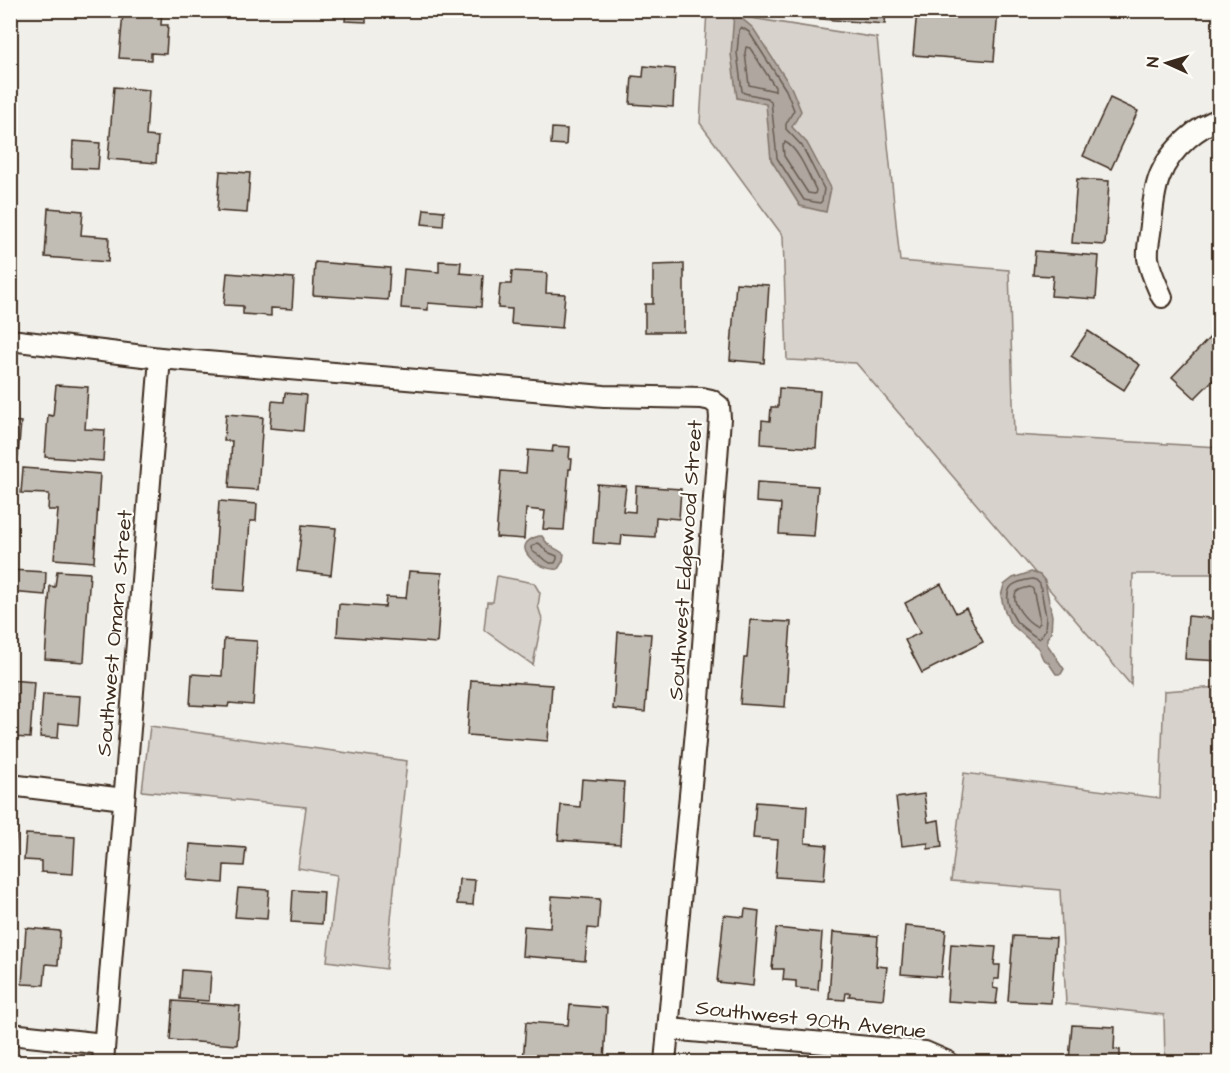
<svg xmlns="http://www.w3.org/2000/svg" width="1230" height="1073" font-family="'Architects Daughter',sans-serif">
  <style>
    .green { fill: #d7d2cc; stroke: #897e75; stroke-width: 1.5 }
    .water { fill: #aea69f; stroke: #80746b; stroke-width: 1.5 }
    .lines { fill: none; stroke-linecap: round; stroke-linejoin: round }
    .shore { stroke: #695c52; stroke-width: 1.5 }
    .building { fill: #c1bcb4; stroke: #3b2a1e; stroke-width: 1.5 }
    .street-casing { stroke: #3b2a1e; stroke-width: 24 }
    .street { stroke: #fdfcf7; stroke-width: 20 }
    .labels { text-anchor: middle; stroke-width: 4.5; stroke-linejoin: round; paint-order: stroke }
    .street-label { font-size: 21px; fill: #3b2a1e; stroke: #fdfcf7 }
  </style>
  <rect width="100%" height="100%" fill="#f1efea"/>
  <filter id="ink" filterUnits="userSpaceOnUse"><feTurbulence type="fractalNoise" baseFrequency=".0167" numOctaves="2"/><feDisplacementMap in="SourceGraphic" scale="12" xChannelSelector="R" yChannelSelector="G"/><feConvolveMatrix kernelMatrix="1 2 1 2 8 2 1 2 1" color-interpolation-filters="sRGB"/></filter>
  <g filter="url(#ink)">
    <g class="green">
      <path d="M707,11l170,27 23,223 109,9 5,165 205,12v127h-86l-2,111 -275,-322 -69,-3 -4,-124 -83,-113z"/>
      <path d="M497,576l37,7 6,10 -2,13 4,13 -9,46 -49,-35 3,-28h6z"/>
      <path d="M1219,687l1,264 -6,90 5,1v20h-54l-1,-47 -98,-11 -6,-114 -109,-9 13,-108 196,25 4,-107z"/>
      <path d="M150,726l257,35 -21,208 -59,-8 10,-86 -39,-7 8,-61 -164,-16z"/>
    </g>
    <g class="water">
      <path d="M734,12l19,16 38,59 10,24 -9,16 15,16 24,45 -5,24 -26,-6 -29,-46 -5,-56 -29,-6 -6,-44z"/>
      <path d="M539,536h3c9,14 10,9 22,18l-1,7 -5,8c-17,3 -53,-24 -19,-33z"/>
      <path d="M1031,572l9,3 5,6 7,35 -1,17 -4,5v6l17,25 -3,5h-5l-8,-12 -5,-3 -5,-11 -28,-25 -6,-14 -3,-13 3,-11 9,-7z"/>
    </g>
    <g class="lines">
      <g class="shore">
        <path d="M741,27l8,5 37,58 8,20 -8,14v5l16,17 22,43 -2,12 -2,2 -16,-3 -27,-42 -6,-57 -4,-3 -23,-5 -2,-2 -5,-38 2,-23z"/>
        <path d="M746,47l4,1 25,39v4l-26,-6 -4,-32z"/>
        <path d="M785,142c14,7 24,34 31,48l-1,4 -7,-1 -24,-37 -1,-11z"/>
        <path d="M537,543l3,1 7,8 10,4v3l-2,4h-5l-18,-12 -1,-4z"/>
        <path d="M1032,579l4,1 4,4 6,33 -1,13 -6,9c-7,-5 -17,-11 -23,-18 -5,-7 -12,-24 -6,-33 4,-6 15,-8 22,-9z"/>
        <path d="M1030,587l3,2 6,28v7l-3,2c-8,-4 -26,-22 -20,-33 2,-4 10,-5 14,-6z"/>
      </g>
    </g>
    <g class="building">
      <path d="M129,10h33l-1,15h7l-2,29 -15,-1v7l-32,-2 4,-45h5z"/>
      <path d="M346,10h20v12l-21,-1z"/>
      <path d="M796,10h90l-1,14 -89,-7z"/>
      <path d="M917,10h81l-4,51 -81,-6z"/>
      <path d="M644,66l31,3 -2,38 -43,-3 2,-28 11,1z"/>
      <path d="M114,87l35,3 -3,46 12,1 -2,26 -48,-4z"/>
      <path d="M1110,98l28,13 -27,58 -28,-13z"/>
      <path d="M552,128l15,1 -1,16 -15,-1z"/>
      <path d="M73,141l27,2 -2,26 -26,-1z"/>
      <path d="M220,171l30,2 -3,40 -30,-2z"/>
      <path d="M1077,179l32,2 -4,64 -33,-2z"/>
      <path d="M48,208l35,3 -2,24 28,2 -1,25 -63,-5z"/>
      <path d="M424,209l20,2 -1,15 -21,-2z"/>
      <path d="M1035,251l64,5 -3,43 -45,-3 2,-20 -20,-1z"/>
      <path d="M439,261l22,1 -1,11 23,2 -2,32 -53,-4v7l-27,-2 3,-39 35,3z"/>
      <path d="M315,262l75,6 -2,32 -75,-5z"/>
      <path d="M684,264v68h-39v-28h8v-39z"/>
      <path d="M512,271l35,2 -1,20 19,1 -3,34 -51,-4 1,-15 -14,-1 2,-24h11z"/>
      <path d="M227,273l67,5 -2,31 -21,-1v8l-28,-2v-8l-19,-1z"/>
      <path d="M736,283l33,2 -5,78 -34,-3z"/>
      <path d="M1088,331l52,34 -16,25 -53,-34z"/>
      <path d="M1216,331l4,3v39l-25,25 -23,-21z"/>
      <path d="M56,385l32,2 -3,42 20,1 -2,31 -58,-4 3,-42 5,1z"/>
      <path d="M779,388l41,3 -4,57 -55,-4 1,-24 8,1 1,-14h7z"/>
      <path d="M285,393l21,2 -3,36 -33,-3 2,-27 12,1z"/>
      <path d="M226,414l37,3 -5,73 -29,-2 3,-47h-8z"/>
      <path d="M10,421l11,1 -3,34h-8z"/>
      <path d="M553,446l17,1 -1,12h3l-1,10h-2l-5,61 -21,-1 2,-18 -19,-2 -2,30 -28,-2 5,-66 25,2 2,-23 24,2z"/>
      <path d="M23,468l77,6 -6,88 -40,-3 4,-49h-10l1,-16 -28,-1z"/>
      <path d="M757,482l61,4 -4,50 -35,-2 2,-30 -25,-2z"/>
      <path d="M597,484l29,2 -3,25 12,1 1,-26 45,3 -2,30 -23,-2 -1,20 -33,-2 -1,10 -28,-2z"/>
      <path d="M219,501l38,3 -1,17h-6l-5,70 -32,-2z"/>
      <path d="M302,525l34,3 -5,47 -34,-4z"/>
      <path d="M10,570l36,2 -1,23 -35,-3z"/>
      <path d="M57,571l33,2 -6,89 -39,-3 5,-73 5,1z"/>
      <path d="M409,571l33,2 -5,70 -100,-7 2,-32 46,3 1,-10 20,1z"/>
      <path d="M941,584l15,29 10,-5 17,34 -61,31 -17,-33 15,-7 -15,-30z"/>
      <path d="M1188,616l32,3v42l-35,-2z"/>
      <path d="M750,620l41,2 -6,85 -45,-3 4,-46h3z"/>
      <path d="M618,632l33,2 -6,78 -32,-3z"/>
      <path d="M224,639l33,2 -4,64 -24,-2 -1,4 -38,-2 2,-31 30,2z"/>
      <path d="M10,680l24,2 -4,56 -20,-1z"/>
      <path d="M471,680l81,5 -4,56 -81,-6z"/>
      <path d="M43,694l37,2 -2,29 -19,-2 -1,15 -18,-1z"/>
      <path d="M582,779l42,3 -4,62 -62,-4 3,-35 19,2z"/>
      <path d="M924,794l4,28 11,-2 3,27 -14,2v-6l-26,3 -6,-48z"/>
      <path d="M756,802l51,4 -2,37 22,2 -3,35 -49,-3 3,-37 -25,-2z"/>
      <path d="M10,833h6l-3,44h-3z"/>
      <path d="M26,834l49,3 -2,37 -32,-2v-11l-17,-1z"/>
      <path d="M190,844l56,4 -2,18 -20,-1 -1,18 -36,-3z"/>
      <path d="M459,879l16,1 -2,25 -16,-1z"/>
      <path d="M238,888l31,2 -2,29 -32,-2z"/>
      <path d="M293,890l31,2 -2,32 -31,-2z"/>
      <path d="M552,896l48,3 -2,30 -10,-1 -3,33 -63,-5 2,-30 26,2z"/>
      <path d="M745,909l14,2 -6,75 -36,-4 7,-67 20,2z"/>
      <path d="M905,926l41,4 -5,47 -40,-3z"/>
      <path d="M26,928l34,3 -2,34 -12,-1 -2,21 -22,-1z"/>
      <path d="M776,928l46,5 -4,57 -22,-2v-7l-13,-1 1,-11h-12z"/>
      <path d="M833,932l45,4 -2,30 11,1 -4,32 -34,-3 1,-3h-4l-1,7 -16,-1z"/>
      <path d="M1013,936l43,2 -5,65 -43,-2z"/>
      <path d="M951,944l45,3 -2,18h6l-1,14h-5l-1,9 5,1 -2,15 -49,-3z"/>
      <path d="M182,970l29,2 -2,29 -29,-2z"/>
      <path d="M173,1001l67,5 -3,39 -67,-5z"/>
      <path d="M570,1005l37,3 -3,54 -52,-3v3h-29l3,-40 42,3z"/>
      <path d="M1072,1025l43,2 -1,22 6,1v12l-51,-2z"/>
    </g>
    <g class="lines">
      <g class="street-casing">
        <g id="street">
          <path d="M1162,297c-5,-12 -12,-25 -14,-39 -1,-11 2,-22 3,-33 3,-38 7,-61 37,-87 9,-8 20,-15 32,-19"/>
          <path d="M10,340l150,18 444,38 98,2 9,2 8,6 1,12 -21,281 -34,363"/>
          <path d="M10,785l114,14"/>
          <path d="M669,1029l256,23 23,10"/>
          <path d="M10,1034l94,10"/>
          <path d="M103,1062l57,-704"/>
        </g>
      </g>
      <use href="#street" class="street"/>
    </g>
  </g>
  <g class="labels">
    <g class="street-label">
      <text transform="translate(685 560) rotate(-86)" y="7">Southwest Edgewood Street</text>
      <text transform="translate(114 633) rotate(-85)" y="7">Southwest Omara Street</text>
      <text transform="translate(811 1019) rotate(6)" y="7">Southwest 90th Avenue</text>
    </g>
  </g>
  <rect width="1230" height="1073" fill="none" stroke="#fdfcf7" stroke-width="36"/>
  <rect x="18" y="18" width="1194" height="1037" fill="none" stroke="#3b2a1e" stroke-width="2" filter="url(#ink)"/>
  <g transform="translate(1167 63) rotate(274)" stroke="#fdfcf7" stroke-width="4.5" paint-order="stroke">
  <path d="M0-4.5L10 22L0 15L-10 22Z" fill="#3b2a1e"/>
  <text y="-9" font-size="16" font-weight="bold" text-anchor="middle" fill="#3b2a1e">N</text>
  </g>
</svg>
